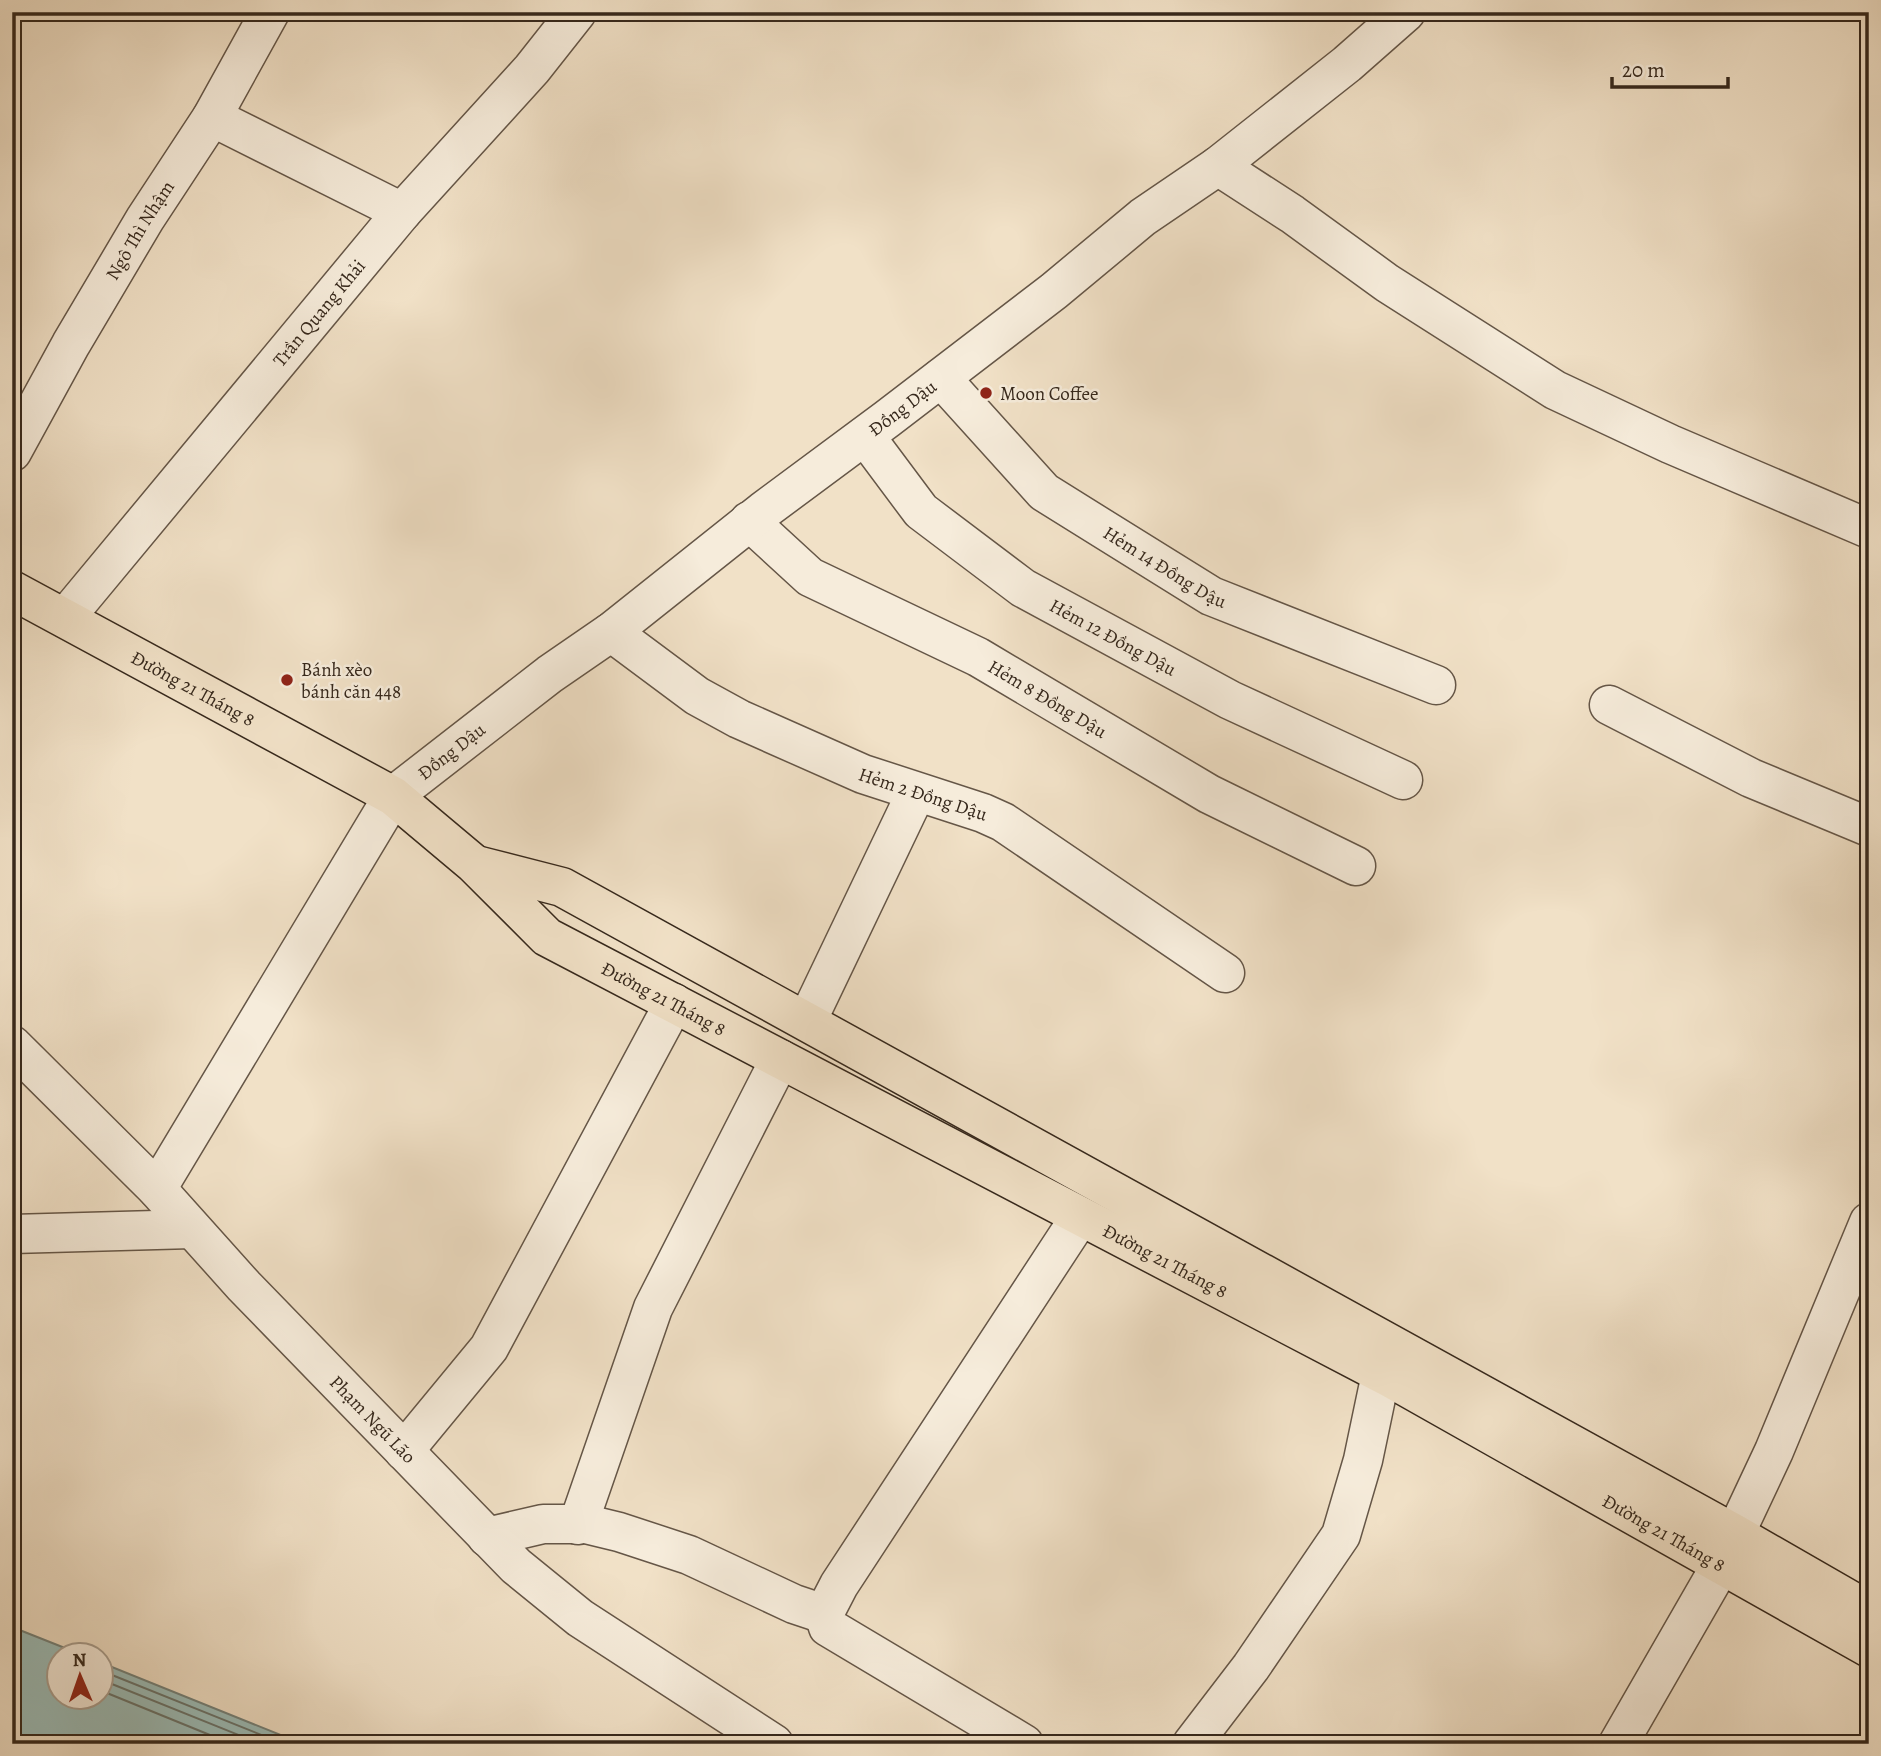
<svg xmlns="http://www.w3.org/2000/svg" width="1881" height="1756" font-family="Alegreya,serif">
  <style>
    .water { fill: #9bbdb9; stroke: #73817a; stroke-width: 2 }
    .lines { fill: none; stroke-linecap: round; stroke-linejoin: round }
    .shore { stroke: #68726a; stroke-width: 2 }
    .minor-casing { stroke: #655647; stroke-width: 41 }
    .major-casing { stroke: #36281c; stroke-width: 41 }
    .minor { stroke: #f6ecdb; stroke-width: 38 }
    .major { stroke: #f1e1c7; stroke-width: 38 }
    .poi-dot { fill: #8f2418; stroke: #f6ecdb; stroke-width: 2.5 }
    .labels { text-anchor: middle; stroke-width: 5; stroke-linejoin: round; paint-order: stroke }
    .street-label { font-size: 19px; fill: #36281c; stroke: #f6ecdb }
    .poi-label { font-size: 19px; fill: #36281c; stroke: #f6ecdb; text-anchor: start }
  </style>
  <rect width="100%" height="100%" fill="#f1e1c7"/>
  <filter id="stains"><feTurbulence type="fractalNoise" baseFrequency=".00286" numOctaves="4"/><feColorMatrix values="0 0 0 0 .2 0 0 0 0 .09 0 0 0 0 .02 0 0 0 .5 -.17"/></filter>
  <radialGradient id="worn" r=".72"><stop offset=".6" stop-color="#630" stop-opacity="0"/><stop offset="1" stop-color="#630" stop-opacity=".3"/></radialGradient>
  <path class="water" d="M12,1627l68,27h-20v42h42v-33l201,81h-291z"/>
  <g class="lines">
    <g class="shore">
      <path d="M102,1671l182,73"/>
      <path d="M102,1680l159,64"/>
      <path d="M102,1691l130,53"/>
    </g>
    <g class="minor-casing">
      <g id="minor">
        <path d="M212,117l190,95"/>
        <path d="M1218,166l74,48 95,69 168,107 115,54 199,85"/>
        <path id="s1" d="M941,378l103,114 167,104 225,89"/>
        <path id="s2" d="M865,436l56,75 102,77 207,112 173,80"/>
        <path id="s3" d="M12,452l59,-108 74,-125 67,-102 58,-105"/>
        <path id="s4" d="M749,521l61,56 168,80 231,137 147,72"/>
        <path id="s5" d="M65,618l337,-406 130,-143 45,-57"/>
        <path id="s6" d="M611,632l86,64 42,23 124,55 120,39 20,9 222,151"/>
        <path d="M1609,705l142,73 118,49"/>
        <path d="M807,1021l109,-228"/>
        <path id="s7" d="M12,1045l145,144 87,97 272,280 64,52 194,126"/>
        <path id="s8" d="M157,1189l236,-393 157,-122 61,-42 152,-121 124,-92 167,-128 89,-74 75,-51 129,-102 59,-52"/>
        <path d="M12,1234l180,-5"/>
        <path d="M404,1451l85,-103 185,-345"/>
        <path d="M578,1525l75,-217 127,-249"/>
        <path d="M1735,1534l39,-83 95,-229"/>
        <path d="M487,1537l56,-13h43l33,8 70,23 105,49 30,10"/>
        <path d="M1024,1744l-196,-117 -4,-13 15,-29 241,-368"/>
        <path d="M1192,1744l59,-77 90,-132 22,-75 18,-86"/>
        <path d="M1618,1744l103,-179"/>
      </g>
    </g>
    <g class="major-casing">
      <g id="major">
        <path id="s9" d="M12,590l381,206 81,68 73,73 845,442 477,269"/>
        <path d="M476,865l86,22 1173,647 134,77"/>
      </g>
    </g>
    <use href="#minor" class="minor"/>
    <use href="#major" class="major"/>
  </g>
  <g class="poi-dot">
    <circle cx="986" cy="393" r="7"/>
    <circle cx="287" cy="680" r="7"/>
  </g>
  <g class="labels">
    <g class="street-label">
      <text dy="7" stroke="none"><textPath href="#s3" startOffset="256">Ngô Thì Nhậm</textPath></text>
      <text dy="7" stroke="none"><textPath href="#s5" startOffset="397">Trần Quang Khải</textPath></text>
      <text dy="7" stroke="none"><textPath href="#s8" startOffset="1099">Đồng Dậu</textPath></text>
      <text dy="7" stroke="none"><textPath href="#s1" startOffset="296">Hẻm 14 Đồng Dậu</textPath></text>
      <text dy="7" stroke="none"><textPath href="#s2" startOffset="324">Hẻm 12 Đồng Dậu</textPath></text>
      <text dy="7" stroke="none"><textPath href="#s9" startOffset="206">Đường 21 Tháng 8</textPath></text>
      <text dy="7" stroke="none"><textPath href="#s4" startOffset="350">Hẻm 8 Đồng Dậu</textPath></text>
      <text dy="7" stroke="none"><textPath href="#s8" startOffset="532">Đồng Dậu</textPath></text>
      <text dy="7" stroke="none"><textPath href="#s6" startOffset="354">Hẻm 2 Đồng Dậu</textPath></text>
      <text dy="7" stroke="none"><textPath href="#s9" startOffset="774">Đường 21 Tháng 8</textPath></text>
      <text dy="7" stroke="none"><textPath href="#s9" startOffset="1340">Đường 21 Tháng 8</textPath></text>
      <text dy="7" stroke="none"><textPath href="#s7" startOffset="520">Phạm Ngũ Lão</textPath></text>
      <text dy="7" stroke="none"><textPath href="#s9" startOffset="1908">Đường 21 Tháng 8</textPath></text>
    </g>
    <g class="poi-label">
      <text x="1000" y="400">Moon Coffee</text>
      <text x="301" y="676">Bánh xèo<tspan x="301" dy="22">bánh căn 448</tspan></text>
    </g>
  </g>
  <rect width="1881" height="1756" fill="none" stroke="#f1e1c7" stroke-width="42"/>
  <rect x="14" y="14" width="1853" height="1728" fill="none" stroke="#36281c" stroke-width="3.5"/>
  <rect x="21" y="21" width="1839" height="1714" fill="none" stroke="#36281c" stroke-width="2"/>
  <g transform="translate(80 1676) rotate(358)"><circle r="33" fill="#f6ecdb" stroke="#a99e8f" stroke-width="2"/>
  <path d="M0-5L12 26L0 18L-12 26Z" fill="#8f2418"/>
  <text y="-10" font-size="19" font-weight="bold" text-anchor="middle" fill="#36281c">N</text>
  </g>
  <path d="M1612 77v10h116v-10" fill="none" stroke="#36281c" stroke-width="3.5"/>
  <text x="1622" y="77" font-size="21" fill="#36281c" stroke="#f6ecdb" stroke-width="5" paint-order="stroke">20 m</text>
  <rect width="100%" height="100%" filter="url(#stains)"/>
  <rect width="100%" height="100%" fill="url(#worn)"/>
</svg>
